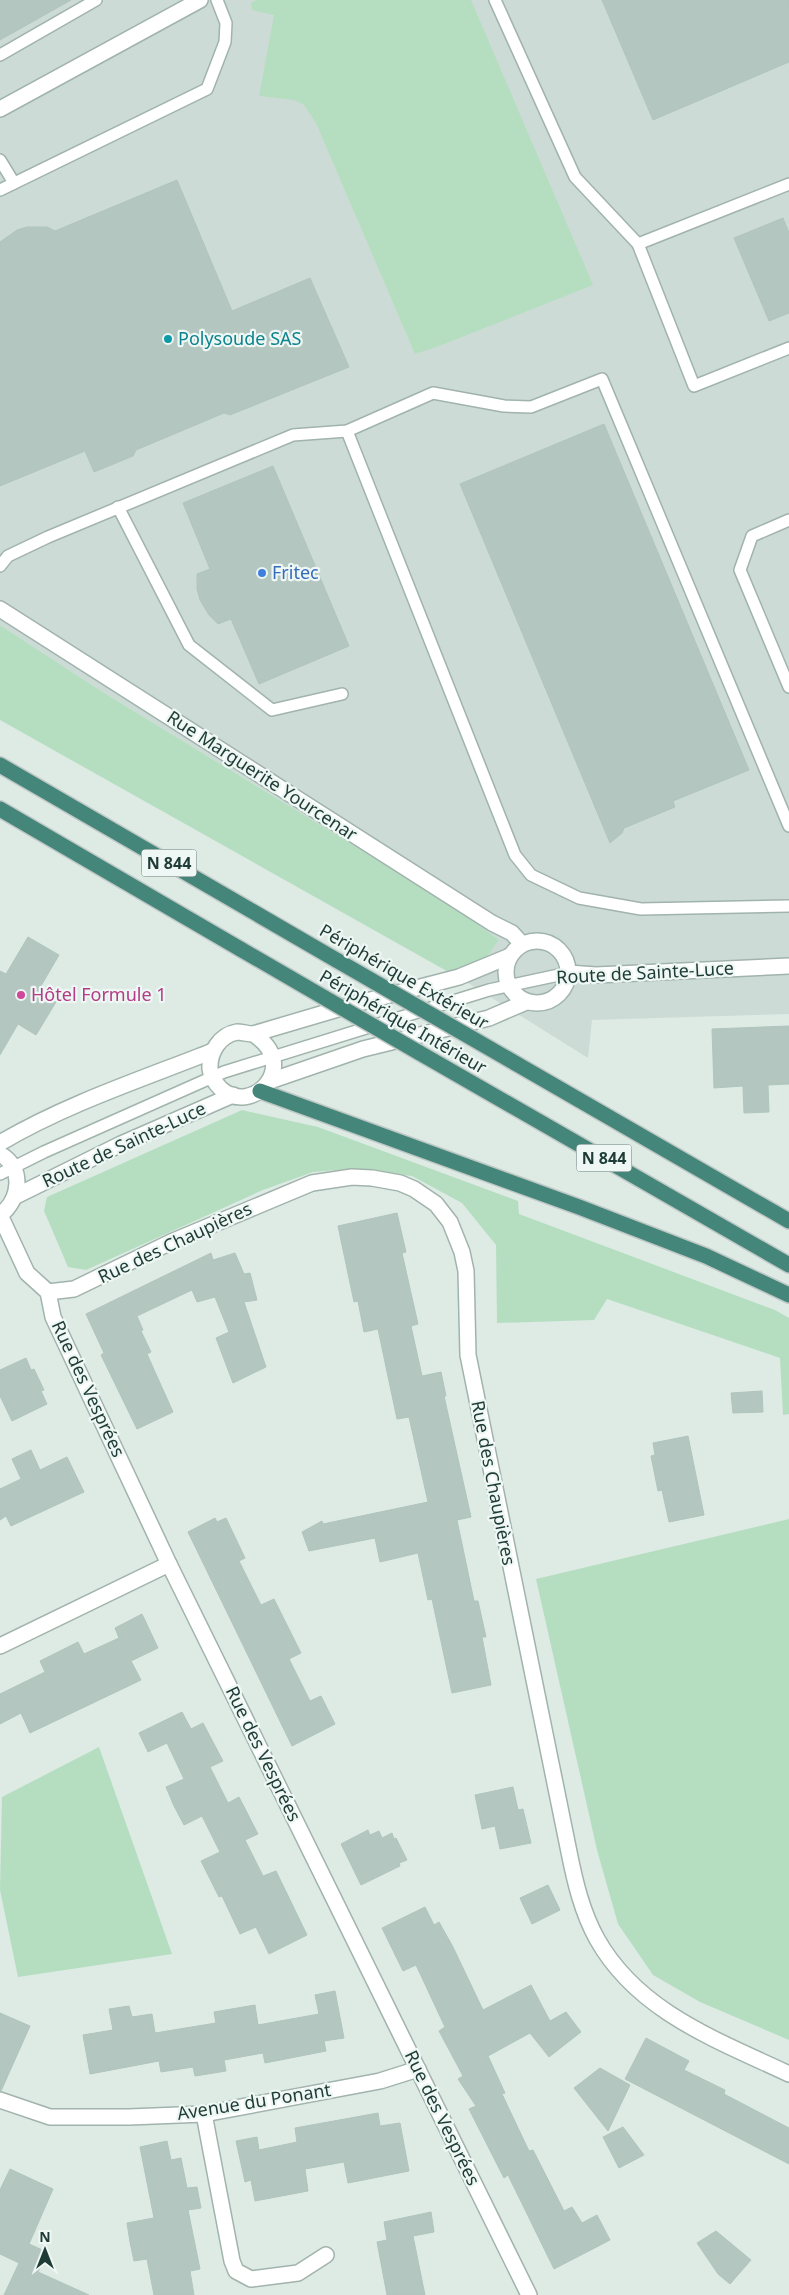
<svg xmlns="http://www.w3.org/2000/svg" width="789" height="2295" font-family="'Noto Sans',sans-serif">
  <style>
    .built { fill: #ccdbd5 }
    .green { fill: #b5dec1 }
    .building { fill: #b3c6bf; stroke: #b0c5bd }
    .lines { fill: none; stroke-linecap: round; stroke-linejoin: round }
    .service-casing { stroke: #a1b3ad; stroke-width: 14 }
    .minor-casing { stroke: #a1b3ad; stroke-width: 18 }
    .tertiary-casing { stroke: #a1b3ad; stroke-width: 18 }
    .trunk-casing { stroke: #c0c8c6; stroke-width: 18 }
    .service { stroke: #fff; stroke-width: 11 }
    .minor { stroke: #fff; stroke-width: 15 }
    .tertiary { stroke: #fff; stroke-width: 15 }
    .trunk { stroke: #44867a; stroke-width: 15 }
    .trunk-bridge-casing { stroke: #c0c8c6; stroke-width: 18; stroke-linecap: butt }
    .trunk-bridge { stroke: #44867a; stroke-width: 15 }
    .culture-dot { fill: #0f9aa8; stroke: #eef7f3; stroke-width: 2 }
    .shop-dot { fill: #3f7fe0; stroke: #eef7f3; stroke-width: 2 }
    .hotel-dot { fill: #d1479c; stroke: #eef7f3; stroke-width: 2 }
    .labels { text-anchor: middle; stroke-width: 4.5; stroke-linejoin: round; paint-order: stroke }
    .shield { fill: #eef7f3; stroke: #5c736e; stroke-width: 1 }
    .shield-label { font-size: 16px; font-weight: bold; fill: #1e3b35 }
    .culture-label { font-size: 18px; fill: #0d838f; stroke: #eef7f3; text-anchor: start }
    .shop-label { font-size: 18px; fill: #366cbe; stroke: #eef7f3; text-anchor: start }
    .street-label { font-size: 18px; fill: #1e3b35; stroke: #eef7f3 }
    .hotel-label { font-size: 18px; fill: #b23c85; stroke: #eef7f3; text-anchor: start }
  </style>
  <rect width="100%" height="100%" fill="#deebe5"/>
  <path class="built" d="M0,0h789v1014l-197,6 -4,38 -120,-75 31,-43 -43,-32 -355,-217 -101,-66z"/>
  <g class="green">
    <path d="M256,0h215l122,285 -154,61 -24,8 -99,-231 -12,-18 -10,-5 -35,-4 15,-81 -22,-5 -1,-7z"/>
    <path d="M0,625l101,66 355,217 43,32 -31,43 -468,-263z"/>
    <path d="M242,1110l76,17 200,74 1,13 256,96 14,8v96l-6,1 -3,-57 -173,-59 -13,21 -97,3 -1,-78 -34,-42 -50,-27 -62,-7 -37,3 -50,18 -177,80 -18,-3 -24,-56 3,-14z"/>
    <path d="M789,1519v521l-89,-38 -47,-27 -35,-51 -21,-74 -61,-271z"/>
    <path d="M99,1747l73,207 -154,23 -18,-87 2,-93z"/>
  </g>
  <g class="building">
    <path d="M0,0h71l-71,40z"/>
    <path d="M602,0h187v62l-136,58z"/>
    <path d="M177,180l55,131 78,-33 39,89 -119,48 -6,-2 -88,37 -3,6 -39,16 -9,-21 -85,35v-244l17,-12 10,-3h20l8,4z"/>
    <path d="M783,218l6,15v80l-20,8 -35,-83z"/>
    <path d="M604,424l145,346 -76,31 2,6 -51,21 -2,5 -12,10 -150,-359z"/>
    <path d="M273,466l76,180 -90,38 -28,-65 -13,5 -9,-9 -9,-15 -3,-11v-15l13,-5 -27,-66z"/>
    <path d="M28,937l31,18 -21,36 18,11 -20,33 -18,-11 -18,31v-84l6,3z"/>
    <path d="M789,1026v58l-21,1 1,27 -25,1 -1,-27 -29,2 -2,-59z"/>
    <path d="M397,1213l9,39 -4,1 16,71 -7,2 11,50 19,-4 5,24h-2l27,121 -14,3 17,81h4l8,36h-4l9,48 -39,8 -20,-94 -4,1 -10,-47 -38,9 -5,-24 -66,13 -7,-19 20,-11 1,3 105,-22 -19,-85 -12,2 -19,-90 -14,3 -6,-31 -4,1 -16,-76z"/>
    <path d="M211,1253l2,7 22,-7 9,21 6,-1 7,27 -13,2 22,65 -33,16 -17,-45 13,-6 -14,-35 -18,5 -5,-12 -55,26 6,14 -2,1 10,21 -4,2 26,58 -36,17 -36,-74 3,-2 -18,-39z"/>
    <path d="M26,1358l5,12 3,-1 10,21 -3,1 6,13 -35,17 -12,-25v-26z"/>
    <path d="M762,1391l1,21 -30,1 -2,-20z"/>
    <path d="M688,1436l16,79 -35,7 -7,-32 -4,1 -7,-35 4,-1 -2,-12z"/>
    <path d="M31,1450l9,20 27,-13 17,35 -73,34 -5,-10 -6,4v-31l21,-10 -9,-20z"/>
    <path d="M215,1518l2,4 9,-4 19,40 -6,3 22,44 13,-6 27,54 -12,6 21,42 11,-5 14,28 -43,22 -104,-214z"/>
    <path d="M142,1614l16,34 -27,13 10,19 -111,53 -9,-20 -21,11v-30l45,-22 -5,-11 38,-19 6,12 35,-16 -4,-10z"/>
    <path d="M182,1712l9,17 12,-6 20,38 -13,6 18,36 11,-6 19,37 -13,6 18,36 13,-5 31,64 -38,19 -13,-27 -16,7 -18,-38 -3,1 -18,-36 19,-9 -18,-36 -18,9 -10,-19 -8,-19 18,-8 -17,-36 -19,9 -9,-19z"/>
    <path d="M513,1787l5,23 5,-1 8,34 -31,6 -5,-23 -13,3 -7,-34z"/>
    <path d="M368,1830l2,5 9,-4 3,7 10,-5 2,6 2,-1 11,22 -8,3 1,3 -39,19 -20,-41z"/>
    <path d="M548,1885l12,25 -28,14 -12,-26z"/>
    <path d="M425,1907l9,18 5,-3 14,25 30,63 48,-25 19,36 16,-9 15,20 -32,25 -19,-24 -42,23 17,37 -3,1 27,57 4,-1 31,61 8,-4 10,16 15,-8 13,25 -56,29 -46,-94 -4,3 -35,-69 7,-3 -18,-27 5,-3 -24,-45 6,-4 -29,-62 -13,6 -21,-43z"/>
    <path d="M335,1991l9,47 -20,3 2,10 -61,12 -2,-10 -39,7 2,11 -31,5 -2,-9 -32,5 -2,-11 -69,13 -7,-39 30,-5 -4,-21 20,-3 3,11 20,-3 3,19 61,-10 -2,-11 41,-7 3,20 61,-11 -4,-19z"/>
    <path d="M0,2013l30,13 -29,65h-1z"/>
    <path d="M646,2038l43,23 -5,9 41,20 -1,4 65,34v36l-164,-85z"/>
    <path d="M600,2068l30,17 -22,46 -34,-43z"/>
    <path d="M378,2113l2,13 20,-3 9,48 -61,12 -4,-21 -39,7 3,22 -53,10 -4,-21 -6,2 -9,-41 21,-4 2,13 38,-8 -2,-14z"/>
    <path d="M623,2127l21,28 -25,13 -16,-31z"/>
    <path d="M167,2141l4,19 10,-2 6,30 10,-1 4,21 -13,2 12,59 -10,2 4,24h-40l-7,-36 -13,2 -4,-19 -3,-19 27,-5 -14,-71z"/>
    <path d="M10,2169l43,20 -24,55 18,8 -9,20 51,23h-85l15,-32 -19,-9v-64z"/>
    <path d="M431,2212l3,20 -21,4 12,59h-38l-10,-53 10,-2 -3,-18z"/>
    <path d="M716,2231l35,29 -21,24 -12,-10 -21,-31z"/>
  </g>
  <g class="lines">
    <g class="service-casing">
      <g id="service">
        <path d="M495,0l80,177 63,67 56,142 95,-38"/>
        <path d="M0,55l96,-55"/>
        <path d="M0,160l14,23"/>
        <path d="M0,190l207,-101 18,-47 1,-19 -9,-23"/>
        <path d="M638,244l151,-60"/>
        <path d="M347,431l168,424 16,20 48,23 62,11 148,-3"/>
        <path d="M118,507l71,138 83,65 70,-16"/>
        <path d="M789,520l-37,16 -12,34 49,117"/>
        <path d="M0,566l8,-10 40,-19 245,-102 54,-4 86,-38 71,13 27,1 71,-28 187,447"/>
        <path d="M0,1174l44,-22 180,-80 265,-82 79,-17"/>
      </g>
    </g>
    <g class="minor-casing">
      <g id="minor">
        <path d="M0,109l200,-109"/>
        <path d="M0,1215l27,58 21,19 5,25 116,247 360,731"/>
        <path d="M48,1292l26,-3 97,-47 141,-59 40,-6 20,1 28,5 14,6 22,15 14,18 12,30 4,19 2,84 101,497c6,30 13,60 28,87 41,73 120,101 192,135"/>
        <path d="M0,1646l169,-82"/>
        <path d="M0,2100l50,17h79l75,-3 176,-33 38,-12"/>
        <path d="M204,2114l28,147 4,10 15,8 47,-6 28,-18"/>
      </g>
    </g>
    <g class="tertiary-casing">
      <g id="tertiary">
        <path d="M0,609l492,314 20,10 10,11"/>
        <circle cx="537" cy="972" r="31"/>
        <path d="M568,973l28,2 193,-9"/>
        <path d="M253,1034c49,31 -1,83 -32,55 -6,-6 -10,-12 -11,-20 -1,-17 10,-34 27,-37 5,0 11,2 16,2l102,-30 104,-27 51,-21"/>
        <path d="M270,1081l93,-32 126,-31 37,-16"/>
        <path d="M0,1143c66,-39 142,-64 213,-92"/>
        <path d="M0,1154c25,14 20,46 0,61"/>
        <path d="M16,1196l105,-52 112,-49"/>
      </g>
    </g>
    <g class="trunk-casing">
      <g id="trunk">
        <path d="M0,765l338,196"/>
        <path d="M0,809l242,141"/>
        <path d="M418,1052l371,213"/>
        <path d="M515,1063l274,158"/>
        <path d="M260,1091l319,116 127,49 83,39"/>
      </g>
    </g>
    <use href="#service" class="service"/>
    <use href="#minor" class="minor"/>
    <use href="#tertiary" class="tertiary"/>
    <use href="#trunk" class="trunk"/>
    <g class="trunk-bridge-casing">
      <g id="trunk-bridge">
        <path d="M242,950l176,102"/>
        <path d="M338,961l177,102"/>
      </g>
    </g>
    <use href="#trunk-bridge" class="trunk-bridge"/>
  </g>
  <circle class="culture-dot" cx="168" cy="339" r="5"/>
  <circle class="shop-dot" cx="262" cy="573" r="5"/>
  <circle class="hotel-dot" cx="21" cy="995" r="5"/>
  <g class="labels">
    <g class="shield">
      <rect x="141.5" y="849.5" width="55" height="27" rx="4"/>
      <rect x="576.5" y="1144.5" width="55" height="27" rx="4"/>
    </g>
    <g class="shield-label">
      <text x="169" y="869">N 844</text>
      <text x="604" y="1164">N 844</text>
    </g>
    <g class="culture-label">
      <text x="178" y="345">Polysoude SAS</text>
    </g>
    <g class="shop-label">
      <text x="272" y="579">Fritec</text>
    </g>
    <g class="street-label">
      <text transform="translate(262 776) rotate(33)" y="6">Rue Marguerite Yourcenar</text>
      <text transform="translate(645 973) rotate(-3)" y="6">Route de Sainte-Luce</text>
      <text transform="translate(404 977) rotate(30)" y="6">Périphérique Extérieur</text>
      <text transform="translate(403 1022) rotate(30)" y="6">Périphérique Intérieur</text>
      <text transform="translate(124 1145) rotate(-25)" y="6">Route de Sainte-Luce</text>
      <text transform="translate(175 1243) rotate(-25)" y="6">Rue des Chaupières</text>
      <text transform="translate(88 1389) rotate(65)" y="6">Rue des Vesprées</text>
      <text transform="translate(493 1483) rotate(79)" y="6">Rue des Chaupières</text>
      <text transform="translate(263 1754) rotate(64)" y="6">Rue des Vesprées</text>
      <text transform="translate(254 2102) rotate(-9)" y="6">Avenue du Ponant</text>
      <text transform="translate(442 2118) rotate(64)" y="6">Rue des Vesprées</text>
    </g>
    <g class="hotel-label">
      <text x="31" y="1001">Hôtel Formule 1</text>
    </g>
  </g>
  <g transform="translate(45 2250)" stroke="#eef7f3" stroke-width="4" paint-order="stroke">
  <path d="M0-4L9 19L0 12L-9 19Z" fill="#1e3b35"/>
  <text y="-8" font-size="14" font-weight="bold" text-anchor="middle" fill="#1e3b35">N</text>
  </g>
</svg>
